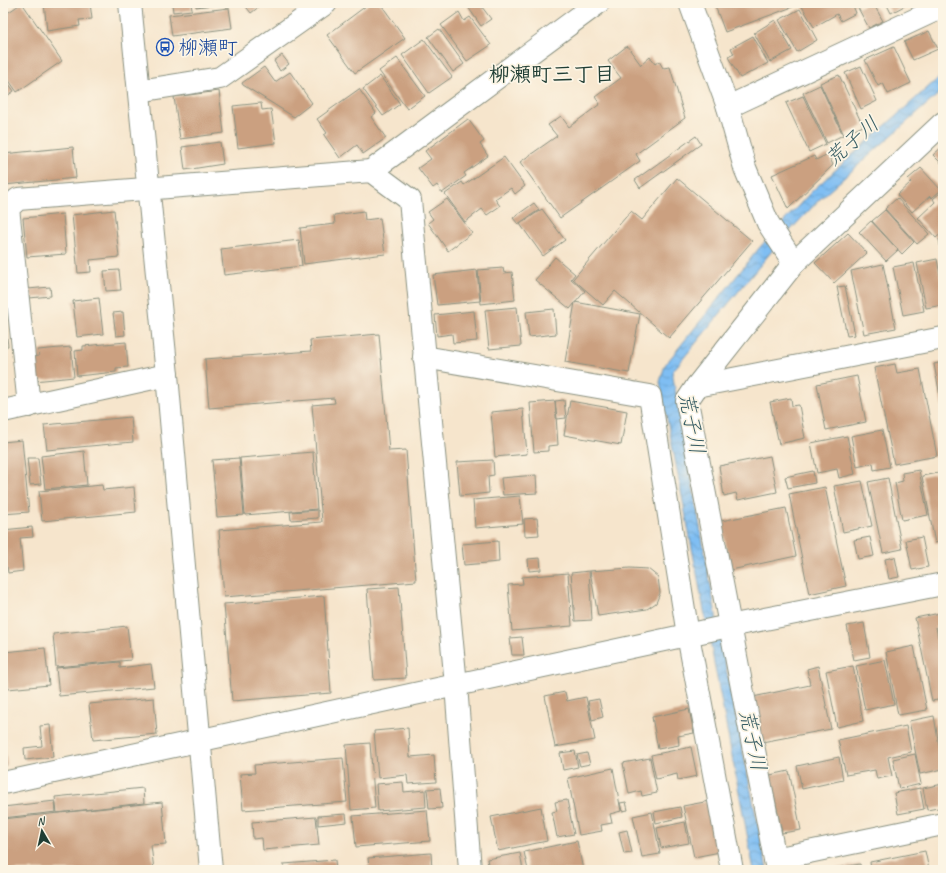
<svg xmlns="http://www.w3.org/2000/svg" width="946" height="873" font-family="Caveat,'Klee One',sans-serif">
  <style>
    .water { fill: url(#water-waves); stroke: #4f7e94 }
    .building { fill: #cba080 }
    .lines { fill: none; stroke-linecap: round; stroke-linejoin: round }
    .street-casing { stroke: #8a9180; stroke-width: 24 }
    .secondary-casing { stroke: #8a9180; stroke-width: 24 }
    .street { stroke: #fff; stroke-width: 22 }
    .secondary { stroke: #fff; stroke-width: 22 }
    .labels { text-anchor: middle; stroke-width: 3.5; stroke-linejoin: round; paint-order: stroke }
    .transit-label { font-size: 20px; fill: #164399; stroke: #fcf5e5; text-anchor: start }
    .neighbourhood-label { font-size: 21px; font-weight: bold; fill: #1f3d34; stroke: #fcf5e5 }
    .water-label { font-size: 21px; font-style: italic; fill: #375d64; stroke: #fcf5e5 }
  </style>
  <defs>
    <pattern id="water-waves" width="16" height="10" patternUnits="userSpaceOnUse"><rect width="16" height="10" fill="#7fbef3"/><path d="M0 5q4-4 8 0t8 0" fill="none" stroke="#679cc6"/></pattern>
  </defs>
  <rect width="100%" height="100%" fill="#fcf5e5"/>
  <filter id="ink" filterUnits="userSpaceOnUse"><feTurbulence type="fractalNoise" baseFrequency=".025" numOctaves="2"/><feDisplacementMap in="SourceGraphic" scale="8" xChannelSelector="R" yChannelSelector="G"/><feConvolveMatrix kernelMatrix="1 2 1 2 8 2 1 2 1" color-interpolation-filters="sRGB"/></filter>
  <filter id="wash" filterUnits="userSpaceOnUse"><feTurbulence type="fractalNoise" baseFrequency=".012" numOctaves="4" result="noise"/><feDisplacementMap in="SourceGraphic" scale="16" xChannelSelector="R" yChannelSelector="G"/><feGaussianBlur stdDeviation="0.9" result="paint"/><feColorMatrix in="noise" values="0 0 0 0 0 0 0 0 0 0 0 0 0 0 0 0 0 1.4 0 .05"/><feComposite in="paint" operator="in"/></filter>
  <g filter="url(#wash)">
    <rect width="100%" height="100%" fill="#f6e5cc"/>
    <path class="water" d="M943,74v16l-123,109 -39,41 -109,132 50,276 45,222h-13l-94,-488 5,-17 95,-118 52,-56z"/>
    <g id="blocks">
      <g class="building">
        <path d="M22,3l40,58 -45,31 -14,-20v-56z"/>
        <path d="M44,3h46l2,16 -13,1 1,6 -33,5z"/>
        <path d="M172,3h19l1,7 -19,2z"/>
        <path d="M196,3h28v1l-28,3z"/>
        <path d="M243,3h21l-13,10z"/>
        <path d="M370,3h10l25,35 -50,35 -28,-38z"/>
        <path d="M473,3h6l12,16 -10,7 -13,-19z"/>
        <path d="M714,3h80l1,3 -70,26z"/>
        <path d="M800,3h59l-6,3 3,7 -15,8 -4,-7 -23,13z"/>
        <path d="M868,3h5l10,18 -14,7 -11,-20z"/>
        <path d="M886,3h24l-19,10z"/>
        <path d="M229,8l3,20 -60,8 -3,-21z"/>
        <path d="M800,9l17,31 -20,12 -18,-32z"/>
        <path d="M459,12l5,9 6,-4 21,28 -24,16 -26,-36z"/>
        <path d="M775,20l17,30 -22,12 -16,-29z"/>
        <path d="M439,29l25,35 -11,8 -25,-35z"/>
        <path d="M929,31l9,18 -25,11 -9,-18z"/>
        <path d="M753,36l15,27 -28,15 -12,-21 6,-3 -3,-6z"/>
        <path d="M424,39l28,38 -23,16 -27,-38z"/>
        <path d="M627,46l14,19 9,-8 5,7 4,-3 4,7 7,-1 15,51 -49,36 4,7 -80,57 -40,-56 37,-26 -9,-11 13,-9 8,11 31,-23 -5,-7 26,-19 -13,-17z"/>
        <path d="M894,47l17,36 -23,11 -5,-11 -5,3 -13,-26z"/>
        <path d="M282,55l7,9 -9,7 -6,-10z"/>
        <path d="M397,58l28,38 -18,13 -28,-38z"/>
        <path d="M861,66l16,35 -16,8 -16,-36z"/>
        <path d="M264,67l11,15 15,-10 22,31 -18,14 -51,-32 -1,-2z"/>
        <path d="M839,75l24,51 -19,9 -24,-52z"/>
        <path d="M3,76l11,15 -11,8z"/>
        <path d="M380,76l20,28 -17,12 -20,-27z"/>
        <path d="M820,85l23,50 -16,8 -24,-50z"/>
        <path d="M359,89l17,24 -5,4 15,21 -23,16 -6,-9 -17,13 -16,-23 3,-2 -10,-14z"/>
        <path d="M219,91l5,42 -44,6 -6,-42z"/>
        <path d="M803,96l23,48 -17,8 -23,-49z"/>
        <path d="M261,103l1,7 9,-1 5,34 -38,5 -5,-42z"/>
        <path d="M468,119l16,22 -4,3 8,12 -24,17 2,3 -24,17 -5,-8 -4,3 -15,-20 13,-9 -6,-8z"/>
        <path d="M696,136l5,8 -61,44 -5,-8z"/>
        <path d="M220,142l3,22 -38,6 -3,-23z"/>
        <path d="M943,146v19l-10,-10z"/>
        <path d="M73,147l3,31 -72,7 -1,-31z"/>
        <path d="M828,154l5,11 -45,44 -16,-34 42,-19 2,4z"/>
        <path d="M504,157l21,29 -10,8 -4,-6 -16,11 5,7 -13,9 -5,-6 -17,13 -20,-28 17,-12 2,3z"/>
        <path d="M921,168l20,22 -9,8 -2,-2 -18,16 -15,-17 14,-13 -3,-3z"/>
        <path d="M677,178l75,63 -83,97 -54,-47 -12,14 -30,-26 58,-68 11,9z"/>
        <path d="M940,193l3,3v36l-7,6 -18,-20 17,-16 -2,-3z"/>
        <path d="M897,198l32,36 -12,10 -32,-35z"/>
        <path d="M447,199l25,34 -24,18 -20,-28 5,-4 -5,-7z"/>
        <path d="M534,203l5,7 -21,14 -5,-6z"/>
        <path d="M542,209l23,31 -22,16 -23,-32z"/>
        <path d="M114,210l5,47 -29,3 1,12 -13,1 -6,-58z"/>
        <path d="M885,210l29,32 -12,12 -30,-33z"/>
        <path d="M364,211l1,9 15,-2 5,36 -81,10 -4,-36 35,-4 -1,-9z"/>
        <path d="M63,214l3,40 -39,3 -4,-39z"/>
        <path d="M871,221l27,29 -12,11 -27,-29z"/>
        <path d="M848,233l19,20 -33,30 -19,-20z"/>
        <path d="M943,238v19h-1l-3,-18z"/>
        <path d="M299,240l3,26 -78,9 -3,-26z"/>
        <path d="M555,257l20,17 -4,5 14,12 -15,18 -35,-29z"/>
        <path d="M937,259l6,32v14l-17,3 -9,-45z"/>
        <path d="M914,263l10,48 -21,4 -10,-48z"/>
        <path d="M883,264l13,64 -32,6 -13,-63z"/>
        <path d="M503,268l1,5 8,-1 3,28 -34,4 -3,-34z"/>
        <path d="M119,270l2,20 -15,1 -2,-20z"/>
        <path d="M477,270l3,31 -43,4 -4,-30z"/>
        <path d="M845,286l10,49 -8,1 -10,-49z"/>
        <path d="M50,287l1,9 -22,2 -1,-9z"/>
        <path d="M99,298l4,36 -26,3 -4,-36z"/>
        <path d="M575,302l65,12 -11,59 -64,-11z"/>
        <path d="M3,304l5,42 -5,1z"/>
        <path d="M517,307l4,39 -32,3 -4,-39z"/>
        <path d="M554,309l2,25 -27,3 -3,-25z"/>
        <path d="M474,311l3,30 -24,2 -1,-9 -15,2 -2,-21z"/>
        <path d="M123,312l2,23 -9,1 -3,-23z"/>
        <path d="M379,334l10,117 17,-1 10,131 -192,16 -5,-67 103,-8 -10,-117 23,-2 -1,-5 -125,10 -4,-49 106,-8 -1,-11z"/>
        <path d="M126,342l2,25 -12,1v4l-39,4 -2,-25 8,-1v-4z"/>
        <path d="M71,347l3,30 -40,4 -2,-24 7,-1 -1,-6z"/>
        <path d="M943,362v44l-1,1 -8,-43z"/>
        <path d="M895,364l2,9 23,-4 17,87 -43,8 -20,-96z"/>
        <path d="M857,376l9,46 -40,8 -9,-46z"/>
        <path d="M791,398l1,8 7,-1 6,33 -26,6 -9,-42z"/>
        <path d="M564,400l2,18 -9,1 -2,-18z"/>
        <path d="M555,401l3,44 -10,1v5l-14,1 -4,-49z"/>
        <path d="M570,401l57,10 -6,34 -57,-10z"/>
        <path d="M523,409l4,45 -32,3 -4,-45z"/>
        <path d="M131,417l2,25 -86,8 -3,-25z"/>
        <path d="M882,430l8,37 -16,3 -1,-7 -16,4 -6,-31z"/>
        <path d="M847,436l8,38 -16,4 -2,-9 -20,4 -6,-30z"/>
        <path d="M22,440l7,72 -26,2v-72z"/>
        <path d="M84,451l3,34 -42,4 -4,-33z"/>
        <path d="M313,452l4,57 -72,6 -5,-57z"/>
        <path d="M770,456l7,36 -39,8 -2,-7 -12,3 -5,-30z"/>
        <path d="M27,458h11l3,26 -11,1z"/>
        <path d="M239,458l5,57 -27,2 -5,-57z"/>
        <path d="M493,460l1,15 -6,1 1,17 -29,3 -3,-34z"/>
        <path d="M919,470l9,45 -26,5 -7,-37 8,-2 -1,-8z"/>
        <path d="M813,471l2,12 -27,5 -3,-11z"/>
        <path d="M943,472v69l-8,2 -13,-67z"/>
        <path d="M536,475l1,18 -34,2 -2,-17z"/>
        <path d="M888,478l14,71 -19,4 -15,-71z"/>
        <path d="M862,481l10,45 -29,6 -9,-46z"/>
        <path d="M102,485l1,5 31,-3 2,25 -94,9 -3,-30z"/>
        <path d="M825,487l21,99 -37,8 -20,-100z"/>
        <path d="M520,496l3,28 -48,4 -2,-28z"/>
        <path d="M786,508l10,48 -65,14 -10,-49z"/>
        <path d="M318,510v8l-27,2 -1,-8z"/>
        <path d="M537,518l2,17 -14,1 -1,-17z"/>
        <path d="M32,527l1,10 -13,1 3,33 -15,2 -1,-6 -4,1v-38z"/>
        <path d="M870,537l4,19 -16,3 -4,-19z"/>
        <path d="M922,537l6,30 -16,3 -6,-30z"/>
        <path d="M498,541l1,21 -35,3 -2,-21z"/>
        <path d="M895,557l4,20 -10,2 -4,-20z"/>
        <path d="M540,558l1,12 -12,1 -1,-12z"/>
        <path d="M630,568l18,1 10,8 2,16 -4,10 -9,6 -49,7 -8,-45z"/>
        <path d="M589,571l3,49 -17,1 -4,-48z"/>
        <path d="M568,573l4,53 -60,5 -4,-46 15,-1 -1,-7z"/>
        <path d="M399,587l7,91 -32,2 -7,-91z"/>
        <path d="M324,596l7,97 -99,8 -8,-97z"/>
        <path d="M940,613l3,13 -7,1 2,10 5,-1v13h-3l3,9v41l-11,2 -17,-83z"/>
        <path d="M864,623l6,34 -16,3 -7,-34z"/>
        <path d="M127,626l4,34 -75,7 -3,-33z"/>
        <path d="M522,637l2,18h-12l-2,-17z"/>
        <path d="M914,646l13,64 -29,5 -12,-63z"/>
        <path d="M45,648l4,37 -41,4 -4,-37z"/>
        <path d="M885,660l9,44 -29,6 -9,-44z"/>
        <path d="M120,662v6l31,-4 3,23 -95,9 -3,-28z"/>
        <path d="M818,666l13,63 -69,13 -9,-45 57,-12 -3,-16z"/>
        <path d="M853,666l10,55 -26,6 -11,-56z"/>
        <path d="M565,692l2,9 19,-4 9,43 -40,7 -10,-51z"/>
        <path d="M154,698l3,36 -64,6 -4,-36z"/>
        <path d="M599,699l4,18 -11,3 -4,-19z"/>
        <path d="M689,709l5,24 -16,3 1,9 -21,4 -6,-32z"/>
        <path d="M934,716l9,53 -23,5 -11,-53z"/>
        <path d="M50,725l3,32 -28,3 -1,-12 18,-2 -2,-20z"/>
        <path d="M906,726l5,26 -23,5 4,19 -15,3 -2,-9 -29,5 -8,-35z"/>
        <path d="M408,728l2,29 24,-2 2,27 -28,2 -1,-9 -29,3 -4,-47z"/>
        <path d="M4,738l3,27 -4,1v-27z"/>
        <path d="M370,743l5,65 -24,2 -5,-65z"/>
        <path d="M691,747l6,29 -19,4 -1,-6 -21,5 -5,-24z"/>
        <path d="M575,751l3,16 -15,3 -3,-17z"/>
        <path d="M587,753l3,11 -10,2 -3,-11z"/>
        <path d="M915,754l6,30 -22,5 -6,-30z"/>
        <path d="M839,757l4,23 -41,9 -5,-23z"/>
        <path d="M343,758l4,44 -104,8 -3,-36 15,-1 -1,-8z"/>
        <path d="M650,758l7,35 -15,3 -1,-5 -12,3 -6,-31z"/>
        <path d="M613,768l8,43 -11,3 2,9 -11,2 1,6 -23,4 -11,-57z"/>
        <path d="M789,771l12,59 -19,3 -12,-58z"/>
        <path d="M403,782l1,10 21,-2 1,17 -48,4 -2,-27z"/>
        <path d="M943,784v23l-16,3 -4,-22z"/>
        <path d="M143,788l1,15 -87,10 -2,-16z"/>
        <path d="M440,788l2,20 -13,1 -2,-20z"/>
        <path d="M920,788l4,21 -26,5 -4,-21z"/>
        <path d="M567,800l7,34 -17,3 -5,-25 5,-1 -2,-9z"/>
        <path d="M55,801l1,11 -53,6v-11z"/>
        <path d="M710,801l10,51 -26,5 -11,-51z"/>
        <path d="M162,802l4,42 -15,1 3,25h-151v-51z"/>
        <path d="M626,802l2,8 -6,1 -2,-8z"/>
        <path d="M541,807l6,34 -49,10 -7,-34z"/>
        <path d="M680,807l2,10 -26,6 -2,-11z"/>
        <path d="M427,810l3,31 -74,6 -3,-31z"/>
        <path d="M652,812l8,42 -18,3 -9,-41z"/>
        <path d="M346,814l1,8 -29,3v-9z"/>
        <path d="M316,817l3,28 -56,5 -1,-12 -9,1 -1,-17z"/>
        <path d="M685,822l4,21 -28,5 -4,-20z"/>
        <path d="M627,830l5,23 -8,1 -5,-22z"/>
        <path d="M577,841l6,29h-55l-4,-18z"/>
        <path d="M925,851l4,19h-58l-1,-8z"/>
        <path d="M431,853l1,17h-69l-1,-3h7l-1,-9z"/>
        <path d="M520,853l3,17h-34l-2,-11z"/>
        <path d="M335,860l1,10h-52v-6z"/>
        <path d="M860,864l1,6h-29v-1z"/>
      </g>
    </g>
  </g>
  <g filter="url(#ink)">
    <use href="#blocks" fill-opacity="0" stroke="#8a9180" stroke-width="1"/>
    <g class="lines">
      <g class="street-casing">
        <g id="street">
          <path d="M690,3l38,104 17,61 23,55 26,40"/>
          <path d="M139,91l81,-13 106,-75"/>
          <path d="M728,107l212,-99"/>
          <path d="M371,171l227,-168"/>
          <path d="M3,281h13l-8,-73 10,-9 353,-28 39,29 46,485 14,185"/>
          <path d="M16,281l13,125"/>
          <path d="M424,357l226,39 38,239 44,235"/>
          <path d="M697,386l246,-48"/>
          <path d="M3,411l164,-36"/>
          <path d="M3,783l721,-156 219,-43"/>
          <path d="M775,859l168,-35"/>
          <path d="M777,870l-90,-469 10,-15 97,-123 149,-140"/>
        </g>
      </g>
      <g class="secondary-casing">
        <path id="secondary" d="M130,3l37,372 44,495"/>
      </g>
      <use href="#street" class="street"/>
      <use href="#secondary" class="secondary"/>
    </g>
  </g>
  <defs>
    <g id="bus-ring" transform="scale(0.9)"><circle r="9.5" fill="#fcf5e5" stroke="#1a4fb4" stroke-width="1.5"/><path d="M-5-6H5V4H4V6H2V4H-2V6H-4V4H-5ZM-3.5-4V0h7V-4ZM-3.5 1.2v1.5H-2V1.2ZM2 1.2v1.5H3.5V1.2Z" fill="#1a4fb4"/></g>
  </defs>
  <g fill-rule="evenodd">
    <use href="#bus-ring" x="165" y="47"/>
  </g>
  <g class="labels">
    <g class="transit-label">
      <text x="178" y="54">柳瀬町</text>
    </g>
    <g class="neighbourhood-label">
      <text x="552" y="81">柳瀬町三丁目</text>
    </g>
    <g class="water-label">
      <text transform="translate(852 141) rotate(-41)" y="7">荒子川</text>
      <text transform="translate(692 423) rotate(79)" y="7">荒子川</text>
      <text transform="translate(753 740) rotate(78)" y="7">荒子川</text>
    </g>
  </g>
  <rect width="946" height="873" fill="none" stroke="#fcf5e5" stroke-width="16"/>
  <g transform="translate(42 831) rotate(351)" stroke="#fcf5e5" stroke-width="3" paint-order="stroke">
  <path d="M0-3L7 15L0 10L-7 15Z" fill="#1f3d34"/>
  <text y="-6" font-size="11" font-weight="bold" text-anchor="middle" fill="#1f3d34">N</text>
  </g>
</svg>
